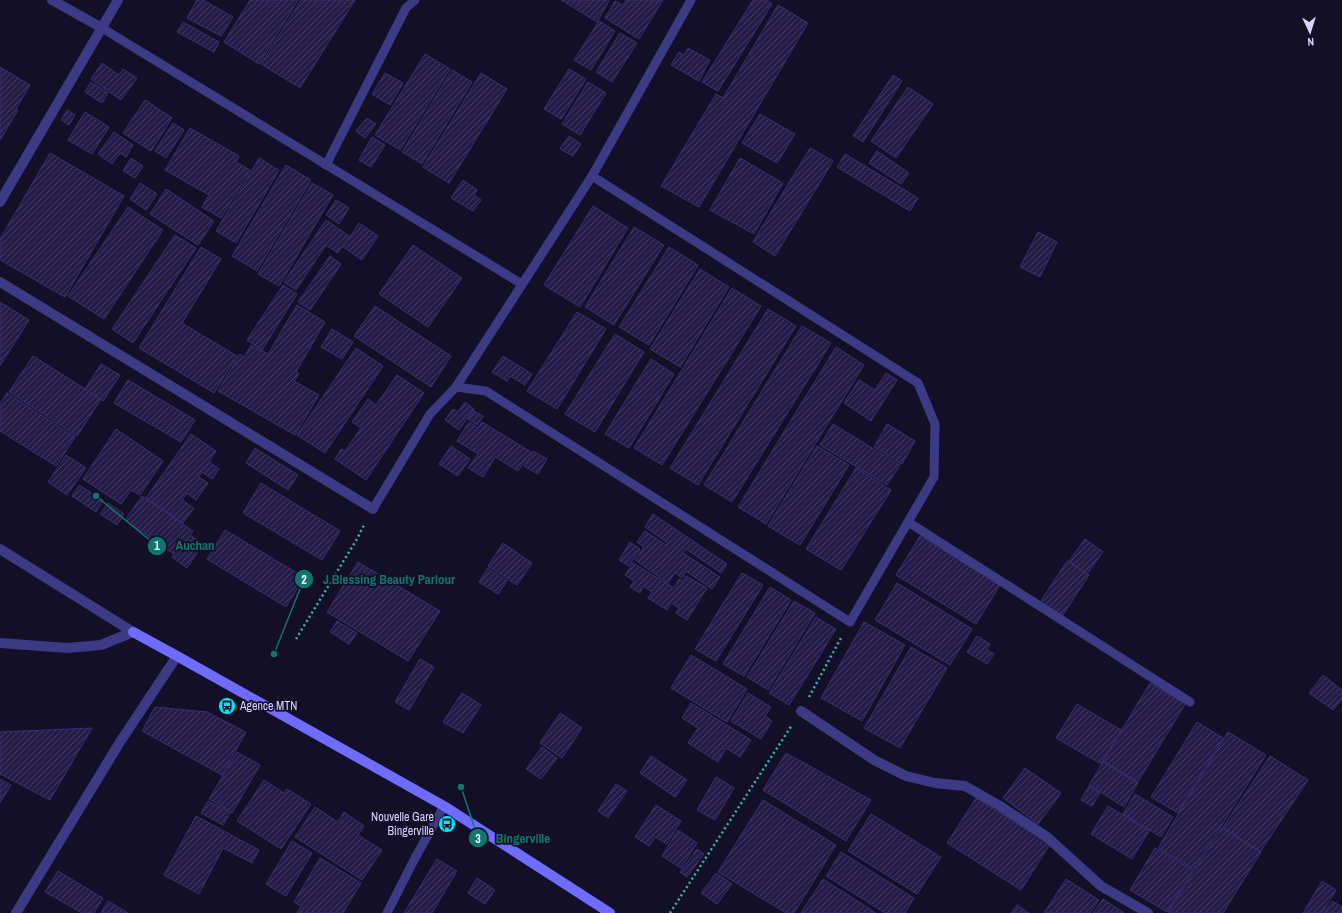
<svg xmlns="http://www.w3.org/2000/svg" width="1342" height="913" font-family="'Archivo Narrow',sans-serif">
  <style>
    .building { fill: url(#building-hatch); stroke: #3b2d73 }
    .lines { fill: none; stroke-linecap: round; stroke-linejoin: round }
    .path { stroke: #2fb8b0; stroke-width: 2.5; stroke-dasharray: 2 3; stroke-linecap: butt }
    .service { stroke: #3d3a85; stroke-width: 9 }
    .minor { stroke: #3d3a85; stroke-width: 10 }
    .tertiary { stroke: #3d3a85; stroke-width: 10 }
    .secondary { stroke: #6f6bff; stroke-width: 10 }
    .labels { text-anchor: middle; stroke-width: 3.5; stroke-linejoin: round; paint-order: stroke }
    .poi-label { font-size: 12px; fill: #d9d4ff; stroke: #130f26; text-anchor: start }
    .leader { fill: none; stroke: #0f766e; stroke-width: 1.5 }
    .callout-dot { fill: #0f766e; stroke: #130f26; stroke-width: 1.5 }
    .mark-label { font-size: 12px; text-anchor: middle; font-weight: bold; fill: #fff }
    .callout-label { font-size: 13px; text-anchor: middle; font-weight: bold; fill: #0f766e; stroke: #130f26; stroke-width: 3.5; stroke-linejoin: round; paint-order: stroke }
  </style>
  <defs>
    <pattern id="building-hatch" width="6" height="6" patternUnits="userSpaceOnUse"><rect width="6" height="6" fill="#241b47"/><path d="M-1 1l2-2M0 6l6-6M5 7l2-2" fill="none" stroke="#433b63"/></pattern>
  </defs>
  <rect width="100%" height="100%" fill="#130f26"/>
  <g class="building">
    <path d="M197,0h6l30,17 -12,19 -34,-18z"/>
    <path d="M250,0h48l-39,64 -35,-22z"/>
    <path d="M301,0h54l-55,88 -39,-24z"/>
    <path d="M561,0h46l2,1 -12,21z"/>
    <path d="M626,0h37l-24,39 -34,-21 10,-17 8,4z"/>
    <path d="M753,0h13l6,4 -54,87 -16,-9z"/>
    <path d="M778,5l30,18 -109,184 -38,-21 55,-92 7,4z"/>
    <path d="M599,21l16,10 -24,39 -17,-10z"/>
    <path d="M183,22l36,20 -5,10 -37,-20z"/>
    <path d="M620,33l17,10 -25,39 -16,-10z"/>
    <path d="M688,48l22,12 -11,21 -28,-16 8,-13 5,3z"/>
    <path d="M425,54l25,15 -50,81 -25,-15z"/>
    <path d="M102,63l17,12 4,-6 14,9 -16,22 -30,-21z"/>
    <path d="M0,67l30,18 -14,24 2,1 -18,30z"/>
    <path d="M569,69l17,10 -25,40 -17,-10z"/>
    <path d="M452,70l20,12 -50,82 -20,-12z"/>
    <path d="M385,73l18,10 -13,22 -18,-11z"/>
    <path d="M481,73l26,16 -58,94 -26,-16z"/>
    <path d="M893,75l9,6 -39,61 -10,-6z"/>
    <path d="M91,82l17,11 -6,10 -17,-11z"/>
    <path d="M588,82l18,11 -26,42 -18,-11z"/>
    <path d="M908,87l25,17 -37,54 -25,-17z"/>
    <path d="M145,100l27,18 -21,33 -28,-18z"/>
    <path d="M67,110l8,5 -6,10 -8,-5z"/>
    <path d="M85,112l24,15 -17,27 -24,-14z"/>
    <path d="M760,114l35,20 -18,29 -35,-20z"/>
    <path d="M367,118l9,6 -11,14 -9,-7z"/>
    <path d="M173,123l11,7 -18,28 -11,-7z"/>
    <path d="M190,128l49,28 -3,6 14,8 -29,48 -19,-11 7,-12 -44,-25z"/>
    <path d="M114,132l19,13 -7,12 -6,-4 -8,11 -14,-10z"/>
    <path d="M569,136l12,8 -8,12 -13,-7z"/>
    <path d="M372,137l13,8 -14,22 -12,-7z"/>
    <path d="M810,148l23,13 -58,95 -22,-14z"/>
    <path d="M877,151l32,22 -8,11 -32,-21z"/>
    <path d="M50,153l74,43 -59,101 -65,-37v-21z"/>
    <path d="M845,154l73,44 -8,13 -73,-44z"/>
    <path d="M131,158l12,8 -8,12 -12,-7z"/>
    <path d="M259,158l20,12 -43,73 -20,-12z"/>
    <path d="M740,158l43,25 -29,51 -44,-24z"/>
    <path d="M286,165l25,15 -54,91 -25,-15z"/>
    <path d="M463,180l14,10 -3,5 7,5 -8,11 -22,-13z"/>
    <path d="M140,183l17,11 -11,16 -16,-11z"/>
    <path d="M312,183l21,12 -54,91 -21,-12z"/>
    <path d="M166,189l48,32 -16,24 -48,-31z"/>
    <path d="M336,200l13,8 -10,16 -13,-9z"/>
    <path d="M593,206l35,22 -48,79 -36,-22z"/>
    <path d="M128,207l35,23 -59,89 -36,-23z"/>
    <path d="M326,220l23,16 -11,17 -12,-8 -30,45 -12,-8z"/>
    <path d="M359,223l19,13 -16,24 -19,-13z"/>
    <path d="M634,227l30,18 -50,80 -29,-18z"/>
    <path d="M1038,232l19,10 -17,35 -20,-10z"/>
    <path d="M175,235l21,13 -63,95 -21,-14z"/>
    <path d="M413,245l49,33 -34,49 -49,-33z"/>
    <path d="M201,247l20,12 -39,64 55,33 -23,37 -75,-45z"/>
    <path d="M669,247l29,18 -49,80 -30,-18z"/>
    <path d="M330,256l11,8 -31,46 -12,-8z"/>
    <path d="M700,269l29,18 -49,80 -30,-18z"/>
    <path d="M283,285l14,9 -35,56 -15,-10z"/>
    <path d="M732,288l29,18 -99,159 -28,-17z"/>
    <path d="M0,302l29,18 -29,46z"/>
    <path d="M297,305l28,17 -29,50 3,2 -5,7 25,14 -24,40 -77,-44 22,-37 4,3 7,-12 17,9z"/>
    <path d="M375,306l76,50 -20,31 -77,-51z"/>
    <path d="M768,309l28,17 -98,159 -28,-17z"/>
    <path d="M577,312l29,17 -49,80 -30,-18z"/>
    <path d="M802,326l29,17 -99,159 -28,-17z"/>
    <path d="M332,329l21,13 -11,17 -21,-12z"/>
    <path d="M615,334l29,18 -49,80 -30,-18z"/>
    <path d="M836,347l28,18 -98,159 -28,-17z"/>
    <path d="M356,348l27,18 -58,87 -28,-18z"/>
    <path d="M33,356l68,43 -24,37 -68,-44z"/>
    <path d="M503,356l29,18 -7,11 -15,-9 -3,5 -15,-9z"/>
    <path d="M651,359l23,15 -45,74 -24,-14z"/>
    <path d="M101,364l19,11 -17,26 -18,-12z"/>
    <path d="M886,373l11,7 -26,41 -27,-18 15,-23 16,10z"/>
    <path d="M397,375l27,18 -58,87 -31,-21 6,-10 4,2 16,-23 -9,-6 16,-23 8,6z"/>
    <path d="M128,380l67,40 -14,22 -67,-39z"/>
    <path d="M7,393l68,44 -19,29 -56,-35v-27z"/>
    <path d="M465,402l9,7 -15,21 -14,-10 8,-11 5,3z"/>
    <path d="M474,411l9,5 -6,9 -9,-6z"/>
    <path d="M469,422l9,6 4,-6 49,30 -13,19 -23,-14 -12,20 -15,-9 10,-14 -21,-13z"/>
    <path d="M833,424l67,41 -13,20 -67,-40z"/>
    <path d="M887,424l28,17 -13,23 -28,-17z"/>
    <path d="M116,429l47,32 -23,34 -9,-5 -10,14 -38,-25z"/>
    <path d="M191,434l25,17 -7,11 10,7 -7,10 -10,-7 -3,5 9,6 -12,17 -9,-7 -5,7 12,8 -11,15 -37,-25z"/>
    <path d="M451,446l19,13 -12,17 -19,-12z"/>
    <path d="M817,446l32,19 -49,80 -32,-19z"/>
    <path d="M255,448l43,27 -10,15 -42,-27z"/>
    <path d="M533,451l14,8 -9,15 -14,-8z"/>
    <path d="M66,455l20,13 -19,27 -19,-13z"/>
    <path d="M856,468l35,22 -50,80 -35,-21z"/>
    <path d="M261,483l79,48 -18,29 -79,-47z"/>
    <path d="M79,485l24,15 -7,12 -24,-16z"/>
    <path d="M142,496l51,35 -3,4 13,9 -16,24 -15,-11 2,-3 -49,-34z"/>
    <path d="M108,503l16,11 -7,11 -17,-11z"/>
    <path d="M653,514l74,50 -6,9 -35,-24 -3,4 37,24 -8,12 -26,-18 -4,7 -7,-5 -7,10 -33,-23 9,-13 -7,-5 8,-11 21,14 2,-2 -23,-16z"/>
    <path d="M225,530l79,47 -18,30 -79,-48z"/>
    <path d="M920,536l80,49 -24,39 -80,-49z"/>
    <path d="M1085,539l18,13 -16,22 -18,-13z"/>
    <path d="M630,542l10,7 -11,17 -10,-6z"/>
    <path d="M503,543l29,20 -15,22 -29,-19z"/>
    <path d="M1067,561l22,14 -28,43 -22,-14z"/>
    <path d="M358,562l82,49 -32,50 -81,-49z"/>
    <path d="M633,563l41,25 5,-9 4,2 3,-5 21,12 -20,32 -11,-7 3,-5 -8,-5 -4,7 -19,-12 4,-6 -9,-6 -3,7 -10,-6 4,-6 -9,-6z"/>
    <path d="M488,568l19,13 -9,13 -19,-12z"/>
    <path d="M742,573l21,12 -47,76 -21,-12z"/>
    <path d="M897,583l75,46 -22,36 -75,-45z"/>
    <path d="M770,587l21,13 -47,76 -21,-12z"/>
    <path d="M794,601l21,12 -47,77 -21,-13z"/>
    <path d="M816,617l20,12 -47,76 -20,-12z"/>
    <path d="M337,621l20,12 -8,11 -19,-12z"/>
    <path d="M864,622l41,23 -43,76 -41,-23z"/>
    <path d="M977,636l13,8 -3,6 7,4 -7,10 -20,-12z"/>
    <path d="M911,647l36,21 -47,80 -36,-20z"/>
    <path d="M691,655l56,34 -20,33 -56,-34z"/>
    <path d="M420,659l14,8 -25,43 -14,-8z"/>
    <path d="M1323,675l19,15v9l-9,11 -24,-17z"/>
    <path d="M1150,683l35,21 -47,78 -35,-21z"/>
    <path d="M462,693l19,12 -18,28 -20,-11z"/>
    <path d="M748,693l23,14 -6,9 7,5 -11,18 -30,-18z"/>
    <path d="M691,703l60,37 -11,17 -14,-9 -8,14 -30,-19 10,-15 -16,-10z"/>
    <path d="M1077,704l44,26 -20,34 -45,-26z"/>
    <path d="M155,707l52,5 39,20 -24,43 -80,-44z"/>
    <path d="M560,713l22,15 -20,30 -22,-15z"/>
    <path d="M1197,722l26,16 -45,75 -27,-16z"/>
    <path d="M92,728l-42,72 -50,-26v-42z"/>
    <path d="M1228,732l38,23 -72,114 -36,-21z"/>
    <path d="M542,747l15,11 -16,21 -15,-10z"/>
    <path d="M237,752l23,13 -28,48 -23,-14z"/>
    <path d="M786,753l85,47 -25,41 -83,-51z"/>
    <path d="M651,756l36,24 -12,17 -35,-24z"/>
    <path d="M1270,756l38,24 -48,72 -37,-25z"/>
    <path d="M1103,762l35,21 -14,24 -35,-22z"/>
    <path d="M1025,768l36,25 -23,31 -35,-26z"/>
    <path d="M716,777l18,11 -19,32 -18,-10z"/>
    <path d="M0,779l11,6 -11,18z"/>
    <path d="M264,780l20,13 3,-4 24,15 -30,45 -44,-28z"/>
    <path d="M616,784l11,7 -19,27 -10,-7z"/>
    <path d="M1089,786l11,7 -8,13 -11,-6z"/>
    <path d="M1135,794l38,23 -12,20 -38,-23z"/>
    <path d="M976,798l74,46 -29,46 -74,-47z"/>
    <path d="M763,800l73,45 -42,68h-8l-68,-41z"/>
    <path d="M208,801l22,12 -7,12 -22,-12z"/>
    <path d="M656,805l25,16 -14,23 -12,-7 -6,9 -14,-9z"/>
    <path d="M1108,806l41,25 -17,28 -41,-25z"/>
    <path d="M315,807l23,15 6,-10 20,14 -6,9 24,15 -20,30 -67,-43z"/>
    <path d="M871,814l70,43 -24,37 -69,-43z"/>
    <path d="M196,816l63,34 -7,13 -29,-15 -24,46 -35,-19z"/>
    <path d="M1222,828l39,24 -38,61h-53l-2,-1z"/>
    <path d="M678,830l19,13 -16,25 -19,-12z"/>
    <path d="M292,841l20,12 -26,43 -20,-12z"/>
    <path d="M1155,848l38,22 -26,42 -37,-22z"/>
    <path d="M697,849l7,5 -17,23 -7,-5z"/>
    <path d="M841,852l73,46 -9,15h-20l-59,-37z"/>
    <path d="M320,858l41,25 -18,30h-46l4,-7 -7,-4z"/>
    <path d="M437,859l20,12 -25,42h-28z"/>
    <path d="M58,871l45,27 -9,15h-12l-37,-21z"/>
    <path d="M716,873l16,11 -15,20 -16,-11z"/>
    <path d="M477,878l18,12 -10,14 -17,-11z"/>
    <path d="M823,879l53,34h-75z"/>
    <path d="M1066,879l33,21 -9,13h-46z"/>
    <path d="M1322,881l14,9 -14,23h-19z"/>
    <path d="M1103,899l21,14h-31z"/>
    <path d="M108,901l20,12h-27z"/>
    <path d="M1332,901l10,6v6h-18z"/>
    <path d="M1017,905l12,8h-18z"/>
  </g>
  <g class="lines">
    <g class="path">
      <path d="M296,639l61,-100 8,-16"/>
      <path d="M809,697l33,-61"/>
      <path d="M670,913l122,-188"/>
    </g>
    <g class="service">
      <path d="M102,28l420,256"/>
      <path d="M326,165l80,-157 9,-8"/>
      <path d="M456,387l136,-211 99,-176"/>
      <path d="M373,509l57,-95 26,-27 30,4 364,231 84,-145 1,-53 -17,-41 -326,-207"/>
      <path d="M908,522l282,180"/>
      <path d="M387,913l27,-53 30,-54"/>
    </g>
    <g class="minor">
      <path d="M52,0l50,28"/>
      <path d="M0,202l118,-202"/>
      <path d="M0,282l373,227"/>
      <path d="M801,711l73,49 32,16 29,7 30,3 35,20 47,31 54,49 47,27"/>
      <path d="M16,913l104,-171 57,-86"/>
    </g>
    <g class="tertiary">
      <path d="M0,549l133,83"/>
      <path d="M0,643l67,5 34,-3 32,-13"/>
    </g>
    <path class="secondary" d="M133,632l44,24 267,150 166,107"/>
  </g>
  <defs>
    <g id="bus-disc" transform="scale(0.9)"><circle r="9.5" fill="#00e5ff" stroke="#130f26"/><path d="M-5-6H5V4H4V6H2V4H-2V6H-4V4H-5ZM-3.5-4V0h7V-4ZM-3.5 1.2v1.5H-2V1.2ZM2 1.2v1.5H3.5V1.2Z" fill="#111"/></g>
  </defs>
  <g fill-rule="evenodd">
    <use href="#bus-disc" x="227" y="706"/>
    <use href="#bus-disc" x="447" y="824"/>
  </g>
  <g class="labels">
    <g class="poi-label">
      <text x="240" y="710">Agence MTN</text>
      <text x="434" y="821" text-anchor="end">Nouvelle Gare<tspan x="434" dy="14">Bingerville</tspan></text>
    </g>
  </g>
  <path class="leader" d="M96 496L157 546M274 654L304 579M461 787L478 838"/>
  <g class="callout-dot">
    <circle cx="96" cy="496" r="4"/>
    <circle cx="274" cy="654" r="4"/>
    <circle cx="461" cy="787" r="4"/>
    <circle cx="157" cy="546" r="10"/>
    <circle cx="304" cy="579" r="10"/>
    <circle cx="478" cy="838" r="10"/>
  </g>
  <g class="mark-label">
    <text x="157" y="550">1</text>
    <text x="304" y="584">2</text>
    <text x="478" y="843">3</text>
  </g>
  <g class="callout-label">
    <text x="195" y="550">Auchan</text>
    <text x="389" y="584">J.Blessing Beauty Parlour</text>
    <text x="523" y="843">Bingerville</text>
  </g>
  <g transform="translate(1310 32) rotate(176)" stroke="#130f26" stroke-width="3" paint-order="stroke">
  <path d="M0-3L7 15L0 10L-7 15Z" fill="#d9d4ff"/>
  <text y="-6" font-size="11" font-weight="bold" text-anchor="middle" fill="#d9d4ff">N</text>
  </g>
</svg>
